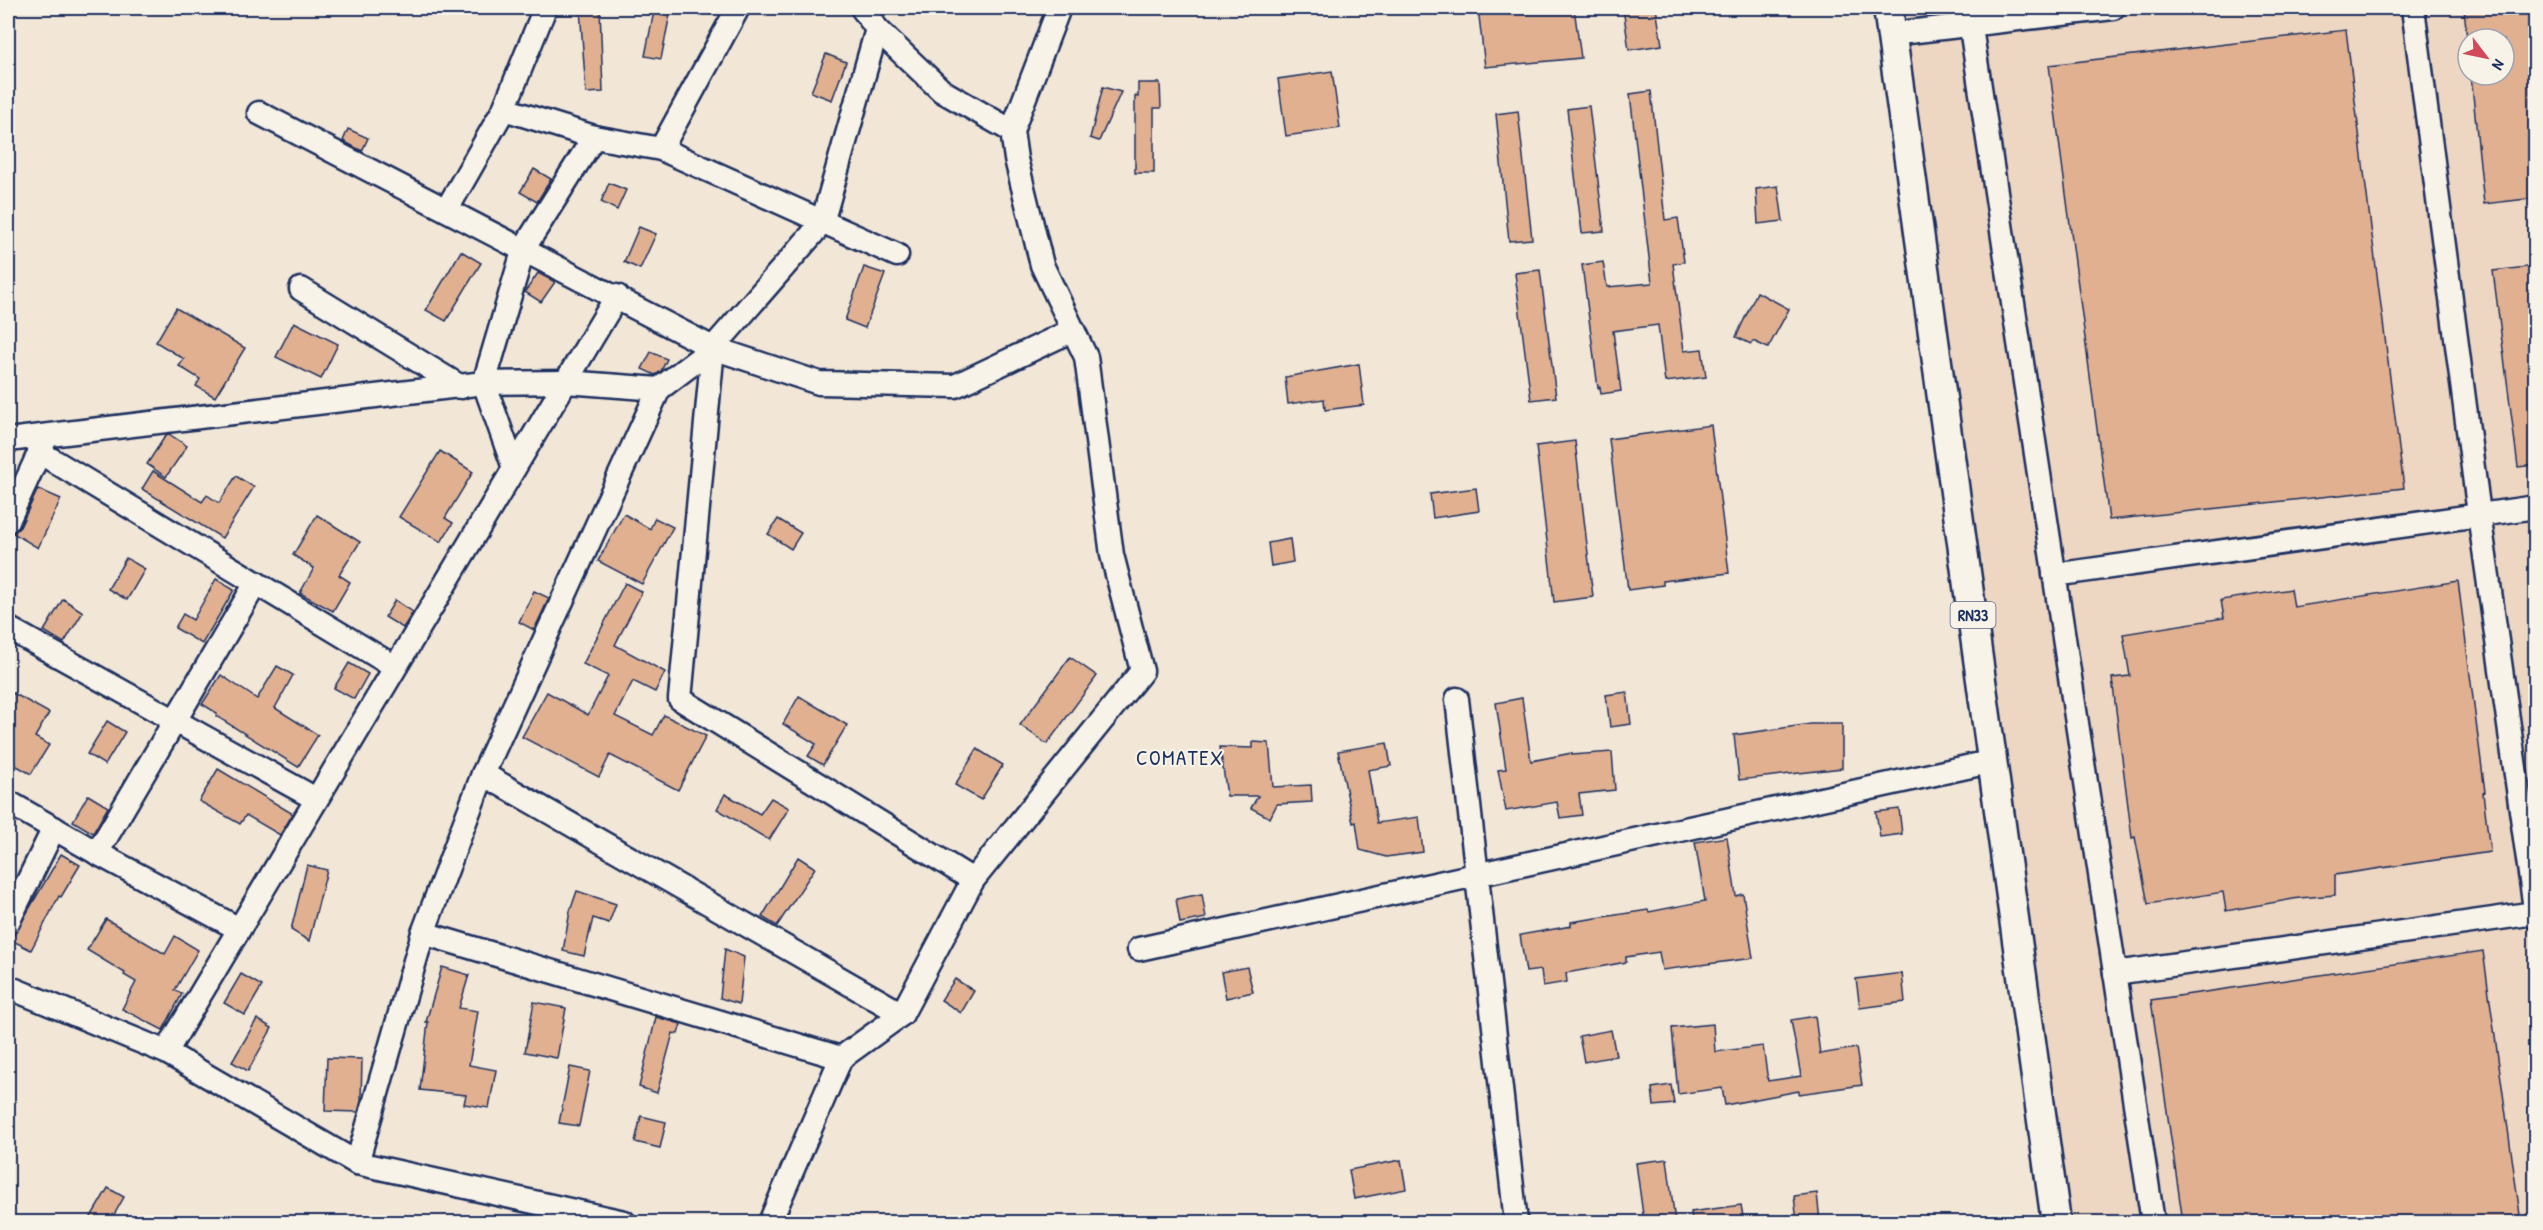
<svg xmlns="http://www.w3.org/2000/svg" width="2543" height="1230" font-family="'Patrick Hand',sans-serif">
  <style>
    .built { fill: #edd6c2; fill-rule: evenodd }
    .building { fill: #e0b091; stroke: #1b2f5e; stroke-width: 1.5 }
    .lines { fill: none; stroke-linecap: round; stroke-linejoin: round }
    .minor-casing { stroke: #1b2f5e; stroke-width: 27 }
    .major-casing { stroke: #1b2f5e; stroke-width: 33 }
    .minor { stroke: #f7f3e8; stroke-width: 22 }
    .major { stroke: #f7f3e8; stroke-width: 28 }
    .labels { text-anchor: middle; stroke-width: 4.5; stroke-linejoin: round; paint-order: stroke }
    .shield { fill: #f7f3e8; stroke: #5d6a87; stroke-width: 1.5 }
    .shield-label { font-size: 16px; font-weight: bold; fill: #1b2f5e }
    .quarter-label { font-size: 21px; letter-spacing: 1.5px; fill: #1b2f5e; stroke: #f7f3e8 }
  </style>
  <rect width="100%" height="100%" fill="#f2e6d7"/>
  <filter id="ink" filterUnits="userSpaceOnUse"><feTurbulence type="fractalNoise" baseFrequency=".0167" numOctaves="2"/><feDisplacementMap in="SourceGraphic" scale="12" xChannelSelector="R" yChannelSelector="G"/><feConvolveMatrix kernelMatrix="1 2 1 2 8 2 1 2 1" color-interpolation-filters="sRGB"/></filter>
  <g filter="url(#ink)">
    <path class="built" d="M1904,8h631v1214h-469l-92,-664zM2468,39h36v36h-36z"/>
    <g class="building">
      <path d="M580,8h20l3,84 -17,1z"/>
      <path d="M1478,8h96l7,50 -96,9z"/>
      <path d="M1623,8h33l6,37 -33,5z"/>
      <path d="M2464,8h71v190l-51,6 -13,-129h33v-36h-37z"/>
      <path d="M654,11l16,3 -9,45 -16,-3z"/>
      <path d="M2346,30l58,458 -295,32 -60,-455z"/>
      <path d="M826,54l20,8 -14,38 -21,-8z"/>
      <path d="M1332,71l8,57 -54,8 -8,-57z"/>
      <path d="M1138,83h22l1,25h-7v65h-19v-77l3,1z"/>
      <path d="M1103,87l18,5 -22,49 -9,-3z"/>
      <path d="M1651,91l14,129 13,-2 6,44 -11,2 11,87 18,-2 4,28 -41,5 -7,-57 -45,6 8,60 -20,3 -1,-7 -2,1 -16,-123 21,-3 4,25 45,-4 -22,-189z"/>
      <path d="M1589,106l15,125 -22,2 -15,-124z"/>
      <path d="M1518,111l14,128 -23,2 -13,-127z"/>
      <path d="M348,129l20,9 -6,13 -19,-10z"/>
      <path d="M534,169l17,10 -14,23 -17,-10z"/>
      <path d="M609,183l17,7 -9,20 -16,-8z"/>
      <path d="M1778,186l5,35 -25,3 -2,-35z"/>
      <path d="M639,227l17,7 -16,35 -16,-7z"/>
      <path d="M461,251l20,12 -35,58 -20,-11z"/>
      <path d="M2535,266v199l-17,2 -25,-196z"/>
      <path d="M864,267l21,7 -20,54 -20,-8z"/>
      <path d="M1540,270l16,127 -25,3 -16,-127z"/>
      <path d="M538,273l17,9 -14,20 -16,-10z"/>
      <path d="M1757,292l32,17 -21,39 -15,-7 -2,3 -15,-7z"/>
      <path d="M176,308l69,40 -30,49 -19,-11 4,-7 -21,-13 5,-7 -28,-17z"/>
      <path d="M294,322l44,22 -17,35 -45,-22z"/>
      <path d="M651,352l16,7 -6,12 -6,4 -13,-6z"/>
      <path d="M1359,364l5,41 -39,5 -1,-11 -36,5 -3,-27z"/>
      <path d="M1711,425l18,148 -66,8v4l-35,5 -19,-151z"/>
      <path d="M169,434l18,12 -21,31 -19,-13 19,-29z"/>
      <path d="M1575,441l18,156 -39,5 -18,-156z"/>
      <path d="M440,451l33,21 -28,46 8,5 -12,19 -42,-25z"/>
      <path d="M153,471l49,31 5,-7 12,8 17,-27 18,11 -32,51 -80,-49z"/>
      <path d="M1476,488l3,23 -46,7 -3,-24z"/>
      <path d="M38,489l23,10 -23,49 -25,-15 7,-6z"/>
      <path d="M624,514l26,15 5,-11 18,9 -31,57 -44,-23z"/>
      <path d="M317,515l43,27 -21,33 11,7 -17,29 -33,-18 14,-25 -21,-13z"/>
      <path d="M778,519l23,14 -10,16 -23,-15z"/>
      <path d="M1290,539l3,23 -22,4 -3,-23z"/>
      <path d="M126,558l19,11 -18,31 -19,-11z"/>
      <path d="M216,579l18,11 -32,54 -27,-16 8,-14 10,6z"/>
      <path d="M2458,581l27,211 -2,1 7,59 -155,23v20l-36,3 -73,13 -3,-19 -75,12 -13,-67 -3,1 -20,-160 18,-2 -7,-42 101,-16 -3,-18 70,-11 3,18z"/>
      <path d="M625,583l17,9 -27,53 50,27 -10,20 -22,-11 -18,35 38,19 11,-20 42,21 -28,54 -68,-35 -11,22 -77,-40 25,-45 41,23 20,-39 -25,-12z"/>
      <path d="M534,591l15,7 -15,32 -15,-8z"/>
      <path d="M63,599l20,13 -19,31 -20,-12z"/>
      <path d="M395,600l18,12 -10,16 -18,-11z"/>
      <path d="M1070,657l27,19 -50,68 -27,-19z"/>
      <path d="M349,663l19,11 -14,25 -20,-11z"/>
      <path d="M277,666l16,9 -18,33 43,27 -20,32 -82,-51 1,-3 -15,-9 19,-29 36,24z"/>
      <path d="M1627,692l4,32 -21,3 -4,-32z"/>
      <path d="M13,693l36,20 -14,24 14,8 -18,29 -23,-13v-59z"/>
      <path d="M799,696l48,29 -24,40 -15,-9 8,-12 -33,-20z"/>
      <path d="M1522,698l9,63 41,-8v2l40,-3 3,38 -36,4 3,21 -22,3 -3,-16 -51,9 -8,-41 8,-1 -10,-66z"/>
      <path d="M107,721l18,11 -20,33 -18,-11z"/>
      <path d="M1811,724h31v44l-103,12 -5,-45z"/>
      <path d="M1253,742l16,1 4,44 38,-2 1,17 -35,2 -7,14 -19,-10 7,-12h-31l-7,-49 33,1z"/>
      <path d="M1387,743l4,23 -23,4 9,53 42,-6 4,35 -37,5 -26,-7 -4,-28 -3,1 -15,-72z"/>
      <path d="M977,749l26,16 -22,35 -26,-15z"/>
      <path d="M218,769l75,45 -13,21 -34,-20 -6,9 -41,-23z"/>
      <path d="M725,794l35,20 11,-16 18,10 -20,32 -52,-31z"/>
      <path d="M88,795l20,12 -15,26 -20,-12z"/>
      <path d="M1899,809l3,25 -22,3 -4,-25z"/>
      <path d="M1727,837l9,59 7,-2 10,64 -91,12 -3,-18 -33,5v5l-60,11 1,9 -24,4 -2,-16 -15,2 -6,-37 51,-9v-4l77,-12 1,2 56,-11 -10,-59z"/>
      <path d="M61,854l19,11 -19,32 -2,-1 -28,54 -20,-10z"/>
      <path d="M798,857l17,11 -38,58 -15,-9z"/>
      <path d="M307,865l20,5 -18,71 -18,-11z"/>
      <path d="M577,891l39,13 -7,19 -16,-5 -9,38 -21,-5 7,-40z"/>
      <path d="M1202,894l4,24 -26,5 -4,-24z"/>
      <path d="M106,919l59,35 10,-18 23,14 -23,40 7,4 -19,36 -41,-21 14,-27 -12,-7 1,-2 -38,-23z"/>
      <path d="M725,949l19,8 -5,47 -19,-6z"/>
      <path d="M2483,951l38,271h-338l-32,-222z"/>
      <path d="M442,967l27,8 -10,33 19,3 -9,54 27,5 -7,38 -25,-4 2,-9 -46,-5 8,-68h-2z"/>
      <path d="M1247,967l6,25 -27,6 -5,-26z"/>
      <path d="M1902,973l3,29 -45,6 -4,-29z"/>
      <path d="M241,974l21,12 -17,29 -21,-12z"/>
      <path d="M955,979l19,12 -13,22 -20,-13z"/>
      <path d="M534,1002l32,6 -9,50 -32,-6z"/>
      <path d="M1815,1016l5,38 36,-6 6,37 -63,9v-3l-74,14 -3,-17 -44,6 -6,-66 41,-4 2,28 48,-6 5,35 33,-5 -10,-56z"/>
      <path d="M656,1017l25,7 -3,10 -5,-1 -16,60 -18,-6z"/>
      <path d="M257,1019l15,9 -24,43 -16,-9z"/>
      <path d="M1611,1030l5,26 -32,6 -5,-26z"/>
      <path d="M327,1058l35,1 -1,42 -3,11 -33,-1z"/>
      <path d="M570,1067l20,4 -11,55 -20,-3z"/>
      <path d="M1671,1085l3,19 -20,2 -2,-18z"/>
      <path d="M641,1116l25,6 -6,26 -25,-6z"/>
      <path d="M1667,1159l8,63h-31l-8,-59z"/>
      <path d="M1401,1160l5,29 -52,10 -5,-29z"/>
      <path d="M108,1188l16,9 -14,25h-22z"/>
      <path d="M1817,1193l3,29h-23l-3,-26z"/>
      <path d="M1741,1205l3,17h-52l-1,-10z"/>
    </g>
    <g class="lines">
      <g class="minor-casing">
        <g id="minor">
          <path d="M862,8l15,21 65,62 70,40"/>
          <path d="M1968,8l185,1214"/>
          <path d="M2413,8l66,506 57,402"/>
          <path d="M1891,34l222,-26"/>
          <path d="M504,109l90,28 67,12 236,106"/>
          <path d="M259,113l454,235 106,35 136,3 118,-56"/>
          <path d="M661,149l77,-141"/>
          <path d="M447,209l57,-100 41,-101"/>
          <path d="M301,289l160,98"/>
          <path d="M713,348l-33,351 293,181"/>
          <path d="M8,440l476,-57 82,-1 93,7"/>
          <path d="M39,452l356,215"/>
          <path d="M514,468l-30,-85 40,-135 70,-111"/>
          <path d="M8,521l37,-81"/>
          <path d="M2054,575l482,-68"/>
          <path d="M8,628l308,171"/>
          <path d="M1457,699l59,523"/>
          <path d="M483,774l419,240"/>
          <path d="M8,802l89,51 142,76"/>
          <path d="M97,853l159,-270"/>
          <path d="M8,922l46,-94"/>
          <path d="M423,933l418,125"/>
          <path d="M1139,949l855,-188"/>
          <path d="M2115,973l420,-60"/>
          <path d="M8,987l158,65 191,111 267,59"/>
          <path d="M166,1052l451,-756"/>
          <path d="M357,1163l66,-230 60,-159 176,-385 54,-41 109,-125 55,-194"/>
          <path d="M770,1222l71,-164 61,-44 71,-134 169,-209 -30,-116 -26,-198 -44,-92 -26,-106 -4,-28 47,-123"/>
        </g>
      </g>
      <g class="major-casing">
        <path id="major" d="M1888,8l168,1214"/>
      </g>
      <use href="#minor" class="minor"/>
      <use href="#major" class="major"/>
    </g>
  </g>
  <g class="labels">
    <rect class="shield" x="1950.5" y="602" width="45" height="26" rx="4.5"/>
    <g class="shield-label">
      <text x="1973" y="621">RN33</text>
    </g>
    <g class="quarter-label">
      <text x="1180" y="765">COMATEX</text>
    </g>
  </g>
  <rect width="2543" height="1230" fill="none" stroke="#f7f3e8" stroke-width="30"/>
  <rect x="15" y="15" width="2513" height="1200" fill="none" stroke="#1b2f5e" stroke-width="2" filter="url(#ink)"/>
  <g transform="translate(2486 57) rotate(122)"><circle r="28" fill="#f7f3e8" stroke="#9fa5b1" stroke-width="1.5"/>
  <path d="M0-4.5L10 22L0 15L-10 22Z" fill="#d1495b"/>
  <text y="-9" font-size="16" font-weight="bold" text-anchor="middle" fill="#1b2f5e">N</text>
  </g>
</svg>
